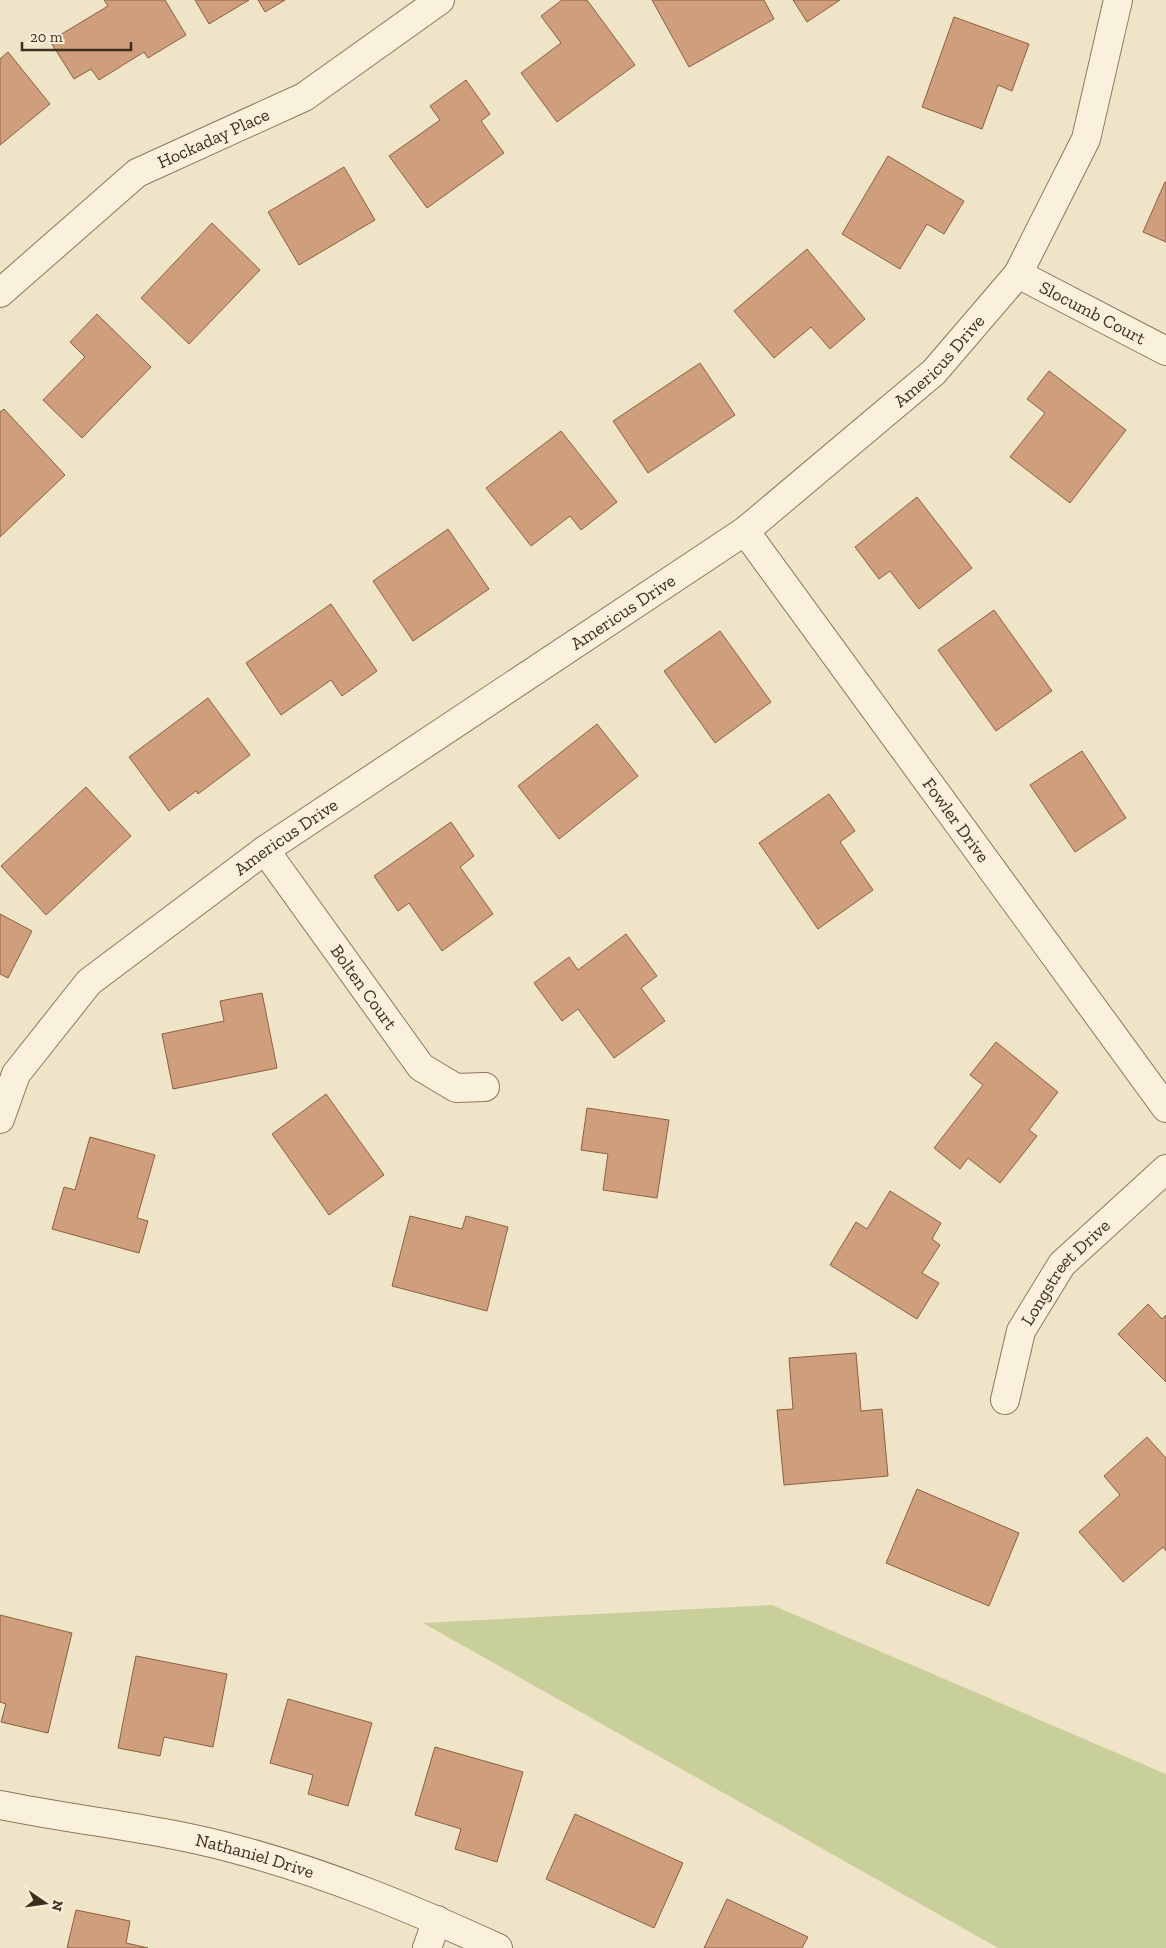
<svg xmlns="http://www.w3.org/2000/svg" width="1166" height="1948" font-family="'Zilla Slab',serif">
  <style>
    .green { fill: #c9cf9b }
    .building { fill: #cf9f7d; stroke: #8d5f41 }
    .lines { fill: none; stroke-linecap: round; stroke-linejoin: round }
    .minor-casing { stroke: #8d765c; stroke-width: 30 }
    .minor { stroke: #faf1dc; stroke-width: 28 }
    .labels { text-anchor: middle; stroke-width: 4.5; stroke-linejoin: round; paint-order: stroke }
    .street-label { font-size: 18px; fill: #3d2e20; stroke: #f7eed8 }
  </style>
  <rect width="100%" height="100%" fill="#f0e4c8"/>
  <path class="green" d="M772,1605l394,169v174h-168l-575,-325z"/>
  <g class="building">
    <path d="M104,0h61l21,35 -38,23 -4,-6 -45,28 -8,-11 -17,10 -24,-38 58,-35z"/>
    <path d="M195,0h54l-40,24z"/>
    <path d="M258,0h27l-20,12z"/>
    <path d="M562,0h25l48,65 -78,57 -36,-49 40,-30 -20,-27z"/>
    <path d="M652,0h112l10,19 -85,48z"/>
    <path d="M793,0h47l-33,22z"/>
    <path d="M954,17l75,27 -17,47 -14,-6 -16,44 -60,-22z"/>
    <path d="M8,52l42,52 -50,41v-86z"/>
    <path d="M466,80l24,34 -9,7 23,32 -77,55 -38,-52 51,-36 -10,-14z"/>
    <path d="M888,156l76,45 -20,33 -17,-10 -27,45 -58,-35z"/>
    <path d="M344,167l31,53 -76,45 -31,-53z"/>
    <path d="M1165,182h1v60l-23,-10z"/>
    <path d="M212,223l48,47 -71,74 -48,-46z"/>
    <path d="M807,249l58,70 -35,30 -19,-22 -37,31 -40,-47z"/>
    <path d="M97,314l54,53 -69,71 -39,-38 42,-43 -15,-15z"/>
    <path d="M700,363l35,52 -87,58 -35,-52z"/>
    <path d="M1049,371l77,59 -56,73 -60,-46 35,-44 -18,-14z"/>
    <path d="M4,409l61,66 -65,62v-125z"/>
    <path d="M561,431l56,71 -36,28 -11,-14 -39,30 -45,-58z"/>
    <path d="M917,497l55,71 -53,41 -29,-38 -11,8 -24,-32z"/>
    <path d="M448,529l41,60 -76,52 -40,-60z"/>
    <path d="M331,604l46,67 -35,25 -11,-16 -50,35 -35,-52z"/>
    <path d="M994,610l58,81 -56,40 -58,-81z"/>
    <path d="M720,631l51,71 -56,41 -51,-72z"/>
    <path d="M208,698l42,57 -52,39 -2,-3 -27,20 -40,-54z"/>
    <path d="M597,724l41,52 -79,63 -41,-53z"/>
    <path d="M1082,751l44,67 -51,34 -45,-67z"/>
    <path d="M86,787l45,49 -85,79 -45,-49z"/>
    <path d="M829,794l26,37 -15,11 33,48 -55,39 -59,-86z"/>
    <path d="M451,822l23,34 -14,11 33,47 -51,37 -33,-48 -11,8 -24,-35z"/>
    <path d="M0,914l32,17 -24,47 -8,-4z"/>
    <path d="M626,934l31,42 -16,12 24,33 -51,37 -36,-49 -16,12 -28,-38 35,-26 9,13z"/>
    <path d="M262,993l15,75 -104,21 -11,-55 62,-13 -4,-20z"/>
    <path d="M996,1042l62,50 -29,38 8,6 -37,47 -32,-25 -8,11 -26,-21 49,-63 -13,-10z"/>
    <path d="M326,1094l58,81 -55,40 -57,-81z"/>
    <path d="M587,1108l82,12 -12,78 -54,-8 5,-36 -27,-4z"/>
    <path d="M90,1137l65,18 -18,63 11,3 -9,32 -87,-24 12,-42 11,3z"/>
    <path d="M890,1191l51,32 -9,16 8,6 -18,28 17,10 -22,36 -87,-54 26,-43 11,7z"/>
    <path d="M410,1216l52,13 4,-13 42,11 -21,84 -95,-25z"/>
    <path d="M1148,1304l14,15 4,-4v67l-48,-48z"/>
    <path d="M856,1353l5,58 21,-2 6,67 -104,9 -7,-75 16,-1 -4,-51z"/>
    <path d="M1147,1437l19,21v93l-3,-4 -40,35 -44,-50 41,-37 -16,-19z"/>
    <path d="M917,1489l102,44 -30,73 -103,-43z"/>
    <path d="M0,1615l72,18 -24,100 -47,-11 5,-18 -6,-2z"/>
    <path d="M136,1656l91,18 -14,73 -49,-10 -4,19 -42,-8z"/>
    <path d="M288,1699l84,24 -24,83 -40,-12 5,-19 -43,-12z"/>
    <path d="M435,1747l88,25 -26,90 -42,-13 6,-20 -46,-14z"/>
    <path d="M575,1814l108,49 -29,65 -108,-49z"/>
    <path d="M727,1899l81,38 -6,11h-98z"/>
    <path d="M76,1910l54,11 -4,22 22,5h-81z"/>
  </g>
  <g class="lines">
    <g class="minor-casing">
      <g id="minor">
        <path id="s1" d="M1018,274l148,77"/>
        <path id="s2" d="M0,293l137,-120 167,-76 136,-97"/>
        <path id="s3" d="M745,531l421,577"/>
        <path id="s4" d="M265,850l156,217 35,21 29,-1"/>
        <path id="s5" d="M0,1119l16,-45 73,-92 176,-132 480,-319 189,-159 84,-98 68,-135 32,-139"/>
        <path id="s6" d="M1005,1400l16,-69 41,-67 104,-95"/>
        <path id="s7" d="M0,1805c78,16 158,23 235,44 91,24 178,60 263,99"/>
        <path d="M427,1948l10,-28"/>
      </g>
    </g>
    <use href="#minor" class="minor"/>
  </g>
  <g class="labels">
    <g class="street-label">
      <text dy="6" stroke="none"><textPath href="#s2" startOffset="266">Hockaday Place</textPath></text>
      <text dy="6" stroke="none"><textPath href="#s1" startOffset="84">Slocumb Court</textPath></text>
      <text dy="6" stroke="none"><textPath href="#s5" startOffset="1220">Americus Drive</textPath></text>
      <text dy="6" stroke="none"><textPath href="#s5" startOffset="815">Americus Drive</textPath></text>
      <text dy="6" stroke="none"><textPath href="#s3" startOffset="358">Fowler Drive</textPath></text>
      <text dy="6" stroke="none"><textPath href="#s5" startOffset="410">Americus Drive</textPath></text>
      <text dy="6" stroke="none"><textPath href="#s4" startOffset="169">Bolten Court</textPath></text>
      <text dy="6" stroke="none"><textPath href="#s6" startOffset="145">Longstreet Drive</textPath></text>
      <text dy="6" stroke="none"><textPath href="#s7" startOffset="260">Nathaniel Drive</textPath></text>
    </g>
  </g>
  <g transform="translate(45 1903) rotate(103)" stroke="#f7eed8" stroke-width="4" paint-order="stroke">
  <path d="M0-4L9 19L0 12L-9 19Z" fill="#3d2e20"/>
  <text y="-8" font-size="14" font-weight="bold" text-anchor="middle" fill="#3d2e20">N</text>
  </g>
  <path d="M22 42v8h109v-8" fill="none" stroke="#3d2e20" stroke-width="2.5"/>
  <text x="30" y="42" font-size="15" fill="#3d2e20" stroke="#f7eed8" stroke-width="4" paint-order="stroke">20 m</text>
</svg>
